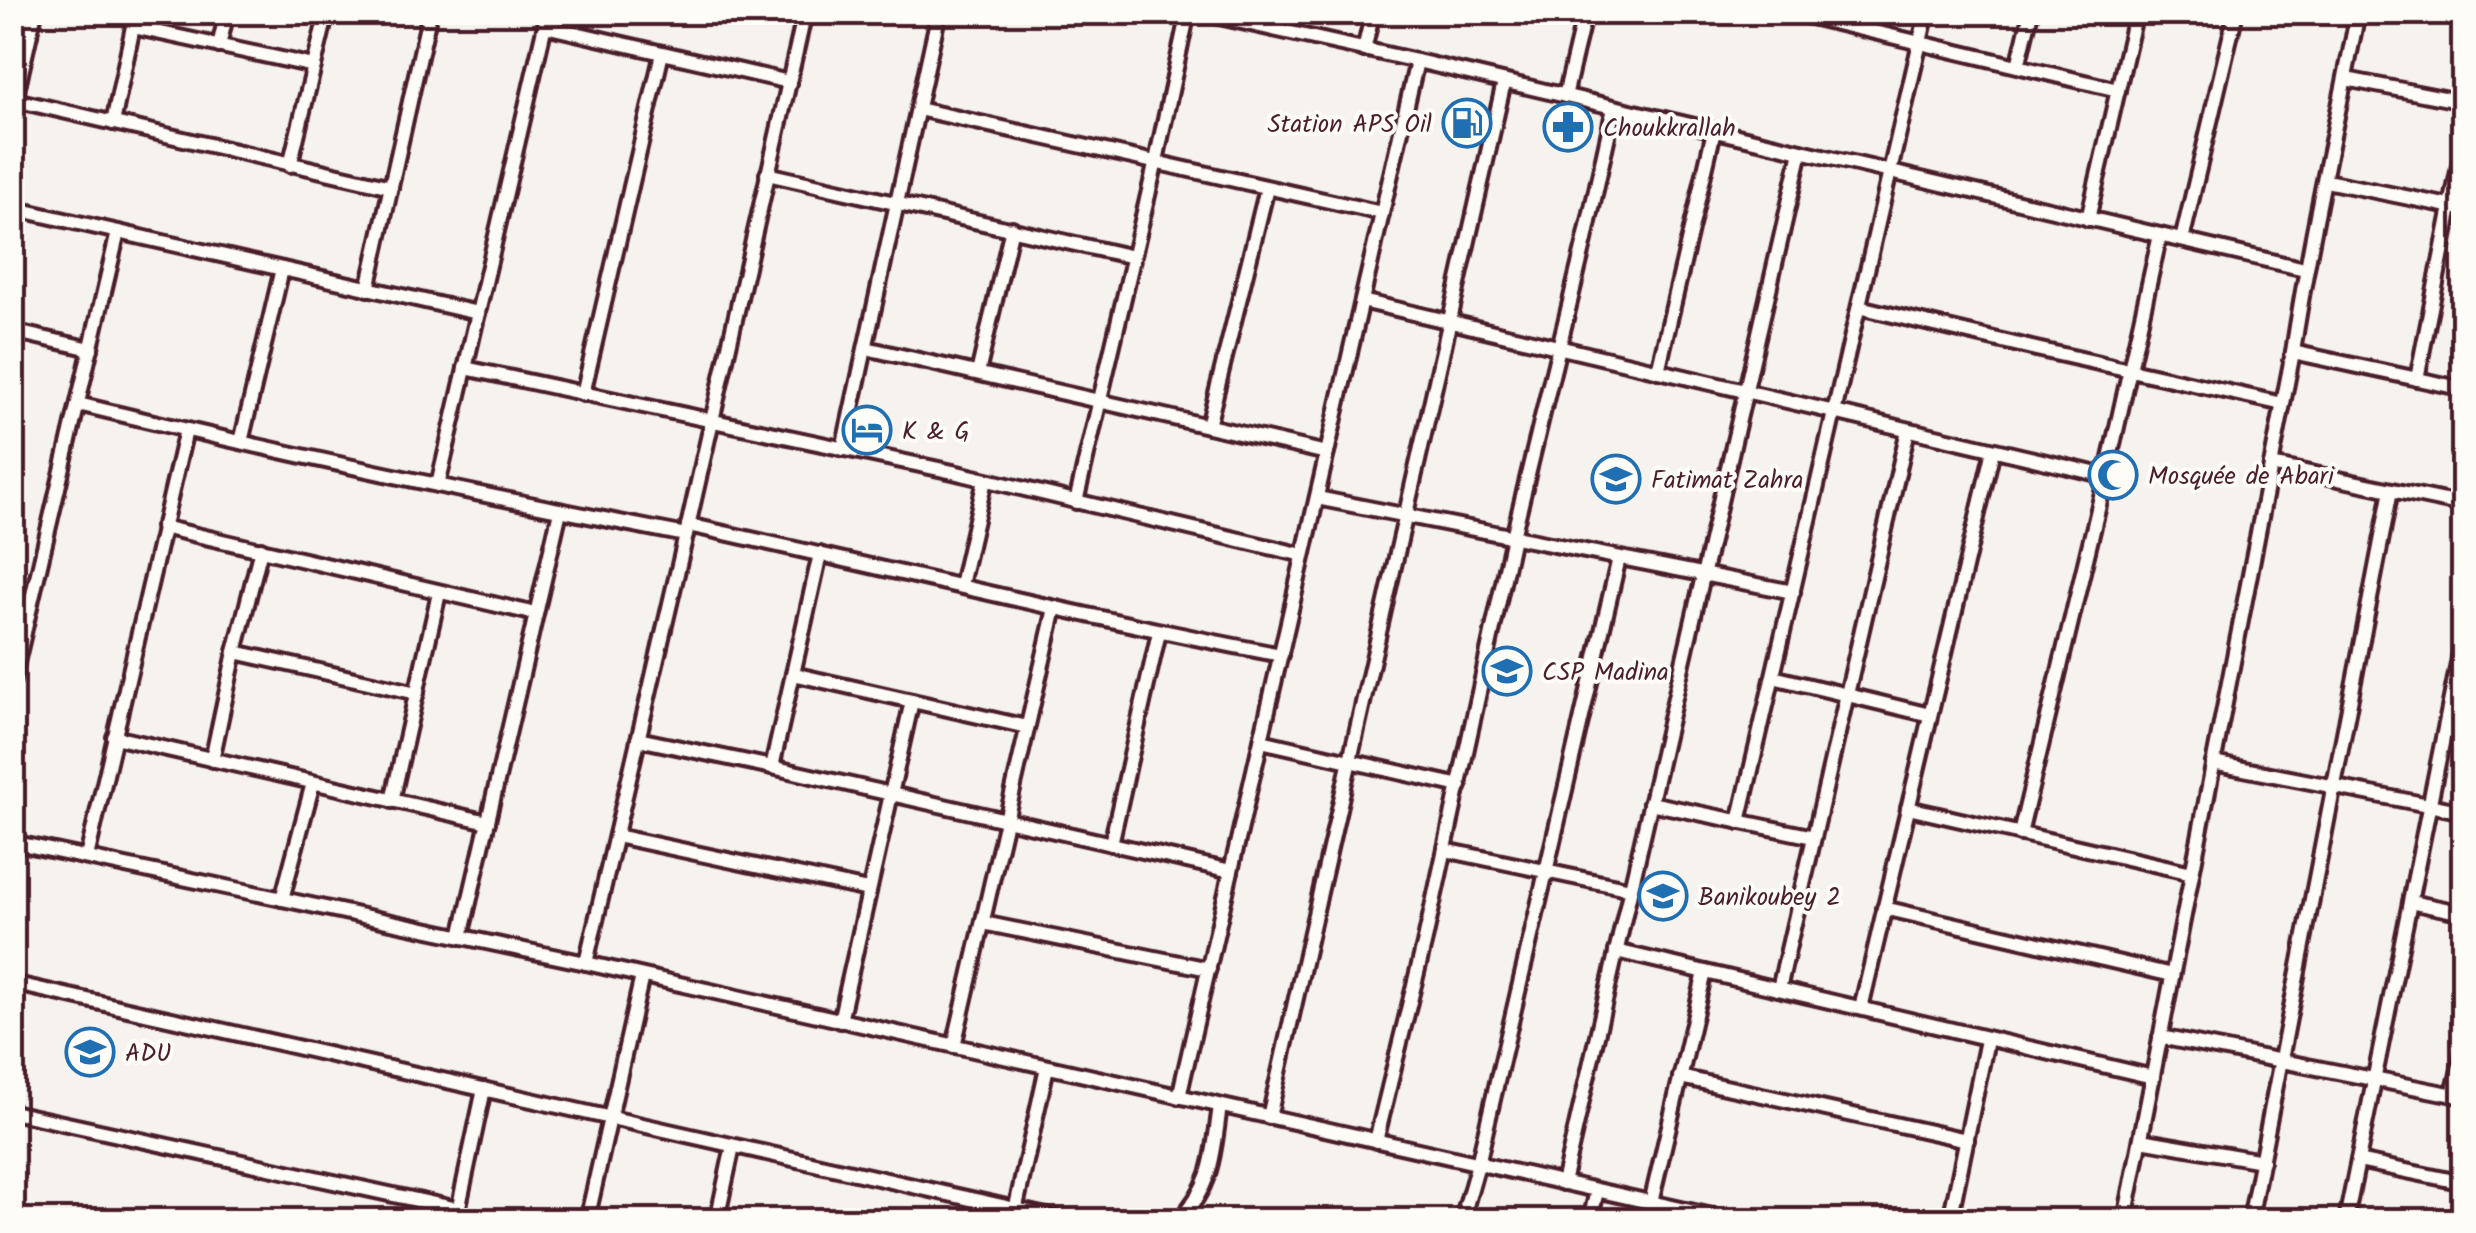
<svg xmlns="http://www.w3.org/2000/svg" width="2476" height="1233" font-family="Kalam,sans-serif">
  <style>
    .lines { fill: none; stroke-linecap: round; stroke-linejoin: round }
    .street-casing { stroke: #4a1f2b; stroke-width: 20 }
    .street { stroke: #fdfcf7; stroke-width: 12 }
    .labels { text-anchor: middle; stroke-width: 8; stroke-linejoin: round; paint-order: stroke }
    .poi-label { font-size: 25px; fill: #4a1f2b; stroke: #fdfcf7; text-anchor: start }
  </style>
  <rect width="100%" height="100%" fill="#f6f3ef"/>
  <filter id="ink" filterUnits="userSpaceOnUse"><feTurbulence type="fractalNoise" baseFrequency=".01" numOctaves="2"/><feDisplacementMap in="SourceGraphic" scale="20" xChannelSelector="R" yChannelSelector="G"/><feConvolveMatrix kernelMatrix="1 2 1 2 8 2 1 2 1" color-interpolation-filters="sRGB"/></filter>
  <g filter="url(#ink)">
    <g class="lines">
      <g class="street-casing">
        <g id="street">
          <path d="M1197,12l220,49 888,208"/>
          <path d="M1790,12l328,78"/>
          <path d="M545,26l244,56"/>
          <path d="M133,27l181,39"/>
          <path d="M219,46l8,-34"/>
          <path d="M1364,50l9,-38"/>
          <path d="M2018,66l13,-54"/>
          <path d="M2346,79l118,23"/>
          <path d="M1565,96l20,-84"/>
          <path d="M15,100l376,87"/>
          <path d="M918,109l464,104"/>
          <path d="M12,113l23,-101"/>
          <path d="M113,123l23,-111"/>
          <path d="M290,165l37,-153"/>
          <path d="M767,174l366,83"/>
          <path d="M2326,181l138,28"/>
          <path d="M12,208l466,105"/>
          <path d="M2088,219l48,-207"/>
          <path d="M2182,240l54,-228"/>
          <path d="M368,289l62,-277"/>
          <path d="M1362,301l744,175"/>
          <path d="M1859,307l177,42 247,55"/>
          <path d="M12,331l79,18"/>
          <path d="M866,348l461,105"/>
          <path d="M2293,352l171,37"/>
          <path d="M465,368l488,104 350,83"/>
          <path d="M1658,371l56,-240"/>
          <path d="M978,373l34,-145"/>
          <path d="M2417,379l47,-238"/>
          <path d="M583,394l79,-341"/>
          <path d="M78,404c202,49 405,92 608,131"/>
          <path d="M1208,426l59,-238"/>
          <path d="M241,442l41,-173"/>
          <path d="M843,449l96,-437"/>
          <path d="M2271,465l193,40"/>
          <path d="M438,485l110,-473"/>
          <path d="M1317,498l476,94"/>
          <path d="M1076,502l80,-341 32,-149"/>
          <path d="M688,525c198,43 394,92 593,130"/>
          <path d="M162,527l374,87"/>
          <path d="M961,585l24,-105"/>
          <path d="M235,652l182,41"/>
          <path d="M793,674l234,53"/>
          <path d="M1773,677l157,38"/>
          <path d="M12,684l106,-452"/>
          <path d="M114,737l374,85"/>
          <path d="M638,739l134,28 459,104"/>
          <path d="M1261,741l199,45"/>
          <path d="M212,760l23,-108 26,-103"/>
          <path d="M2213,763l251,49"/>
          <path d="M772,767l48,-213"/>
          <path d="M392,801l47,-208"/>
          <path d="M1650,803l164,34"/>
          <path d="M1908,808l284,65"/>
          <path d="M1739,822l188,-810"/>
          <path d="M2020,834l86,-358 54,-241"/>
          <path d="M616,836l252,54"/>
          <path d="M12,842l574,121 1144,257"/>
          <path d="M1111,844l48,-212"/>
          <path d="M1445,850l186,39"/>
          <path d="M87,857l99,-427"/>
          <path d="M282,899l31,-116"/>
          <path d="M2410,902l54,11"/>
          <path d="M1884,908l288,67"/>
          <path d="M983,923l226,46"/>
          <path d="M461,937l99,-426"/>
          <path d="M1616,951l537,126"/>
          <path d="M586,963l100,-428 119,-523"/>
          <path d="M12,983l1052,237"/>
          <path d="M1779,989l129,-559"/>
          <path d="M1861,1008l132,-558"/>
          <path d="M840,1021l72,-320"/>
          <path d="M2160,1037l304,60"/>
          <path d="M954,1046l101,-438"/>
          <path d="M1680,1077l287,63"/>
          <path d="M2453,1095l11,-47"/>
          <path d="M1179,1097l238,-1036"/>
          <path d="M12,1112l446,97"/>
          <path d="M1269,1117l235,-1035"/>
          <path d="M2141,1140l121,21"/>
          <path d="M1376,1141l49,-201 88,-403 72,-297 29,-132"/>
          <path d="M2358,1161l106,22"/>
          <path d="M1563,1183l238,-1032"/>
          <path d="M1651,1203l54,-231"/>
          <path d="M456,1220l28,-131"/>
          <path d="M587,1220l55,-244"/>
          <path d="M717,1220l16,-74"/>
          <path d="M1013,1220l34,-153"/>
          <path d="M1179,1220c35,-37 34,-66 41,-114"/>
          <path d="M1462,1220l16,-56 141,-606"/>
          <path d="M1590,1220l7,-29"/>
          <path d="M1950,1220l37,-180"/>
          <path d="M2125,1220l168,-868c17,-114 43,-226 65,-340"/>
          <path d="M2250,1220l141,-730"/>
          <path d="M2346,1220l118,-586"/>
        </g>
      </g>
      <use href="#street" class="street"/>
    </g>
  </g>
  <defs>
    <g id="fuel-ring" transform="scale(2.5)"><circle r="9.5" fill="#fdfcf7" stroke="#1f6fb2" stroke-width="1.5"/><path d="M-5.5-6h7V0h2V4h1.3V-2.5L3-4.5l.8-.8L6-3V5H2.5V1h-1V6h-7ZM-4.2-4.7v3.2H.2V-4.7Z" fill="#1f6fb2"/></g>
    <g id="pharmacy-ring" transform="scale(2.5)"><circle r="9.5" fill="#fdfcf7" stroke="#1f6fb2" stroke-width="1.5"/><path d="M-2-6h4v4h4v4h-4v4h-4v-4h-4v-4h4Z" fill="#1f6fb2"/></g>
    <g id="hotel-ring" transform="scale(2.5)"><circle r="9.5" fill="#fdfcf7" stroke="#1f6fb2" stroke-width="1.5"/><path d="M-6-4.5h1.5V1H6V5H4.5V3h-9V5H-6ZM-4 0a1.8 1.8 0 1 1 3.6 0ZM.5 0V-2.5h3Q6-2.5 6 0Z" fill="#1f6fb2"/></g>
    <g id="mosque-ring" transform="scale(2.5)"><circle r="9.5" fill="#fdfcf7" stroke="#1f6fb2" stroke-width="1.5"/><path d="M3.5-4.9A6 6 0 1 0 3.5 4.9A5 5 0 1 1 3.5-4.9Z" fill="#1f6fb2"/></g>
    <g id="school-ring" transform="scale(2.5)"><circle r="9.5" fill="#fdfcf7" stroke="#1f6fb2" stroke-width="1.5"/><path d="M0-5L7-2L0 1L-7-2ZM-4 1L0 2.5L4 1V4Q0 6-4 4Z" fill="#1f6fb2"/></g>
    <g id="university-ring" transform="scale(2.5)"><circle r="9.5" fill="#fdfcf7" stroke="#1f6fb2" stroke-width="1.5"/><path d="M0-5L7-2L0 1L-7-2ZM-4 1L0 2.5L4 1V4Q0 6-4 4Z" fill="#1f6fb2"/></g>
  </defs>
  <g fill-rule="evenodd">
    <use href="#fuel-ring" x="1467" y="123"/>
    <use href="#pharmacy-ring" x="1568" y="127"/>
    <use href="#hotel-ring" x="867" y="430"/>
    <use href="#mosque-ring" x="2113" y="475"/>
    <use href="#school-ring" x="1616" y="479"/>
    <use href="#school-ring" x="1507" y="671"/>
    <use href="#school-ring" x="1663" y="896"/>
    <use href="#university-ring" x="90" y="1052"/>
  </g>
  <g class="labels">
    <g class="poi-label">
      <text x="1432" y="132" text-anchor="end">Station APS Oil</text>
      <text x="1603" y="136">Choukkrallah</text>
      <text x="902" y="439">K &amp; G</text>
      <text x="2148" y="484">Mosquée de Abari</text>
      <text x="1651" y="488">Fatimat Zahra</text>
      <text x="1542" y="680">CSP Madina</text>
      <text x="1698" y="905">Banikoubey 2</text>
      <text x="125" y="1061">ADU</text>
    </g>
  </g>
  <rect width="2476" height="1233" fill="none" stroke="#fdfcf7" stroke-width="50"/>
  <rect x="25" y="25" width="2426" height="1183" fill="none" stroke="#4a1f2b" stroke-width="4" filter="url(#ink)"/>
</svg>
